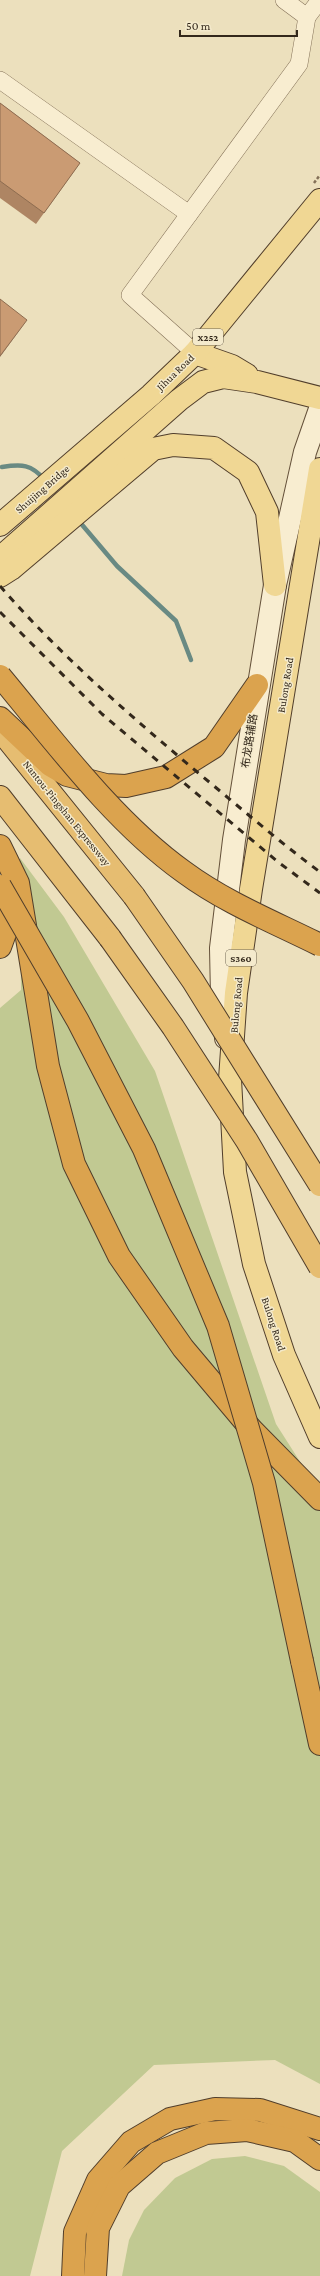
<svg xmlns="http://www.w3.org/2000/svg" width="320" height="2276" font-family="'Crimson Pro','Noto Sans SC',serif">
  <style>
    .green { fill: #c1c992 }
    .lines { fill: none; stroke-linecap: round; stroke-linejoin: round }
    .stream { stroke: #698a83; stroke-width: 4.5 }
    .minor-casing { stroke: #837057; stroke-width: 18 }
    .secondary-casing { stroke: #65513a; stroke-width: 24 }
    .primary-casing { stroke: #513e2b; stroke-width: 24 }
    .trunk-casing { stroke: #513e2b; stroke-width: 24 }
    .motorway-casing { stroke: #513e2b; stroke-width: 24 }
    .path { stroke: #837057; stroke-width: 2.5; stroke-dasharray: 3 2; stroke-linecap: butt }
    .minor { stroke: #f8edd0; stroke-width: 17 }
    .secondary { stroke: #f8edd0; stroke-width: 22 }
    .primary { stroke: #f0d794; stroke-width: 22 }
    .trunk { stroke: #e6bd71; stroke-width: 22 }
    .motorway { stroke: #dba34e; stroke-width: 22 }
    .rail { stroke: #33281b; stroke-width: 3; stroke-dasharray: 7 7; stroke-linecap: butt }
    .trunk-bridge-casing { stroke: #513e2b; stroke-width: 24; stroke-linecap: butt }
    .motorway-bridge-casing { stroke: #513e2b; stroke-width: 24; stroke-linecap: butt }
    .trunk-bridge { stroke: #e6bd71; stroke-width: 22 }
    .motorway-bridge { stroke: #dba34e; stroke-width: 22 }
    .wall { fill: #ae8563 }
    .shaded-wall { fill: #8d6c50 }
    .building { fill: #ca9b73; stroke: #8d6c50 }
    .labels { text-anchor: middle; stroke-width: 3; stroke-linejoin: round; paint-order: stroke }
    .shield { fill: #f4eacc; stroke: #6d6250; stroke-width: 1 }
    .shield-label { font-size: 10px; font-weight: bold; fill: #33281b }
    .street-label { font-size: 11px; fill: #33281b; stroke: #f4eacc }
  </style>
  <rect width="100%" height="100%" fill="#ece0bd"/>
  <g class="green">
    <path d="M20,858l44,59 91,154 121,353 44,69v591l-45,-24 -121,5 -92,86 -32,125h-30v-1268l21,-18z"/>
    <path d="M245,2156l39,10 36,26v84h-198l7,-36 15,-30 31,-32 37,-19z"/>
  </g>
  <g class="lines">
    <g class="stream">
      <path d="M2,467c20,-3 29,-3 43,13"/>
      <path d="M78,520l39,46 59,55 15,39"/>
    </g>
    <g class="minor-casing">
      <g id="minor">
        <path d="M284,0l23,17"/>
        <path d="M0,80l189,134"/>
        <path d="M195,353l-65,-58 169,-231 8,-47 13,-17"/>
      </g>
    </g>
    <g class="secondary-casing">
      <path id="secondary" d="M226,1038l-4,-42 -1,-48 13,-108 41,-255 30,-133 15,-43"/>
    </g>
    <g class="primary-casing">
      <g id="primary">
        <path d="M195,353l37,13 15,9"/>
        <path d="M320,469l-69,420 -15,104 -6,86 5,93 19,92 30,91 36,82"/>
        <path d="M0,525l151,-130 44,-42 125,-153"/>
        <path d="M0,558l179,-158 24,-18 20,-5 34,5 63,16"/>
        <path d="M0,576l11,-7 142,-120 20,-4 41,3 34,24 19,40 8,73"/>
      </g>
    </g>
    <g class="trunk-casing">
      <g id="trunk">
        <path d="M0,730l134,166"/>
        <path d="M0,797l110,141"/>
      </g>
    </g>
    <g class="motorway-casing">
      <g id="motorway">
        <path d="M0,718l50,47 17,10 39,10 20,1 40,-9 48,-30 43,-62"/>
        <path d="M0,846l18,37 30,183 26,98 45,92 64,92 69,82 68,69"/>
        <path d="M0,947l8,-22v-32"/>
        <path d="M302,1661l18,83"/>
        <path d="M73,2276l2,-44 23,-52 33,-38 39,-23 45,-10 45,1 60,19"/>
        <path d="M95,2276l3,-48 21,-42 38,-33 49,-20 41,-3 48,11 25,18"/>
      </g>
    </g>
    <path class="path" d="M314,183l6,-8"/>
    <use href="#minor" class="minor"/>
    <use href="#secondary" class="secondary"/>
    <use href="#primary" class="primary"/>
    <use href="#trunk" class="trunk"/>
    <use href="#motorway" class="motorway"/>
    <g class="rail">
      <path d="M0,586c59,68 127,127 196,185 41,34 81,69 124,101"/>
      <path d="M0,612l102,102 176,148 42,31"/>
    </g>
    <g class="trunk-bridge-casing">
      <g id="trunk-bridge">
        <path d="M134,896l59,85 127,204"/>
        <path d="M110,938l63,89 74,114 73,126"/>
      </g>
    </g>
    <g class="motorway-bridge-casing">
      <g id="motorway-bridge">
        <path d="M0,676c55,66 114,146 184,196 42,31 90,50 136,73"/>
        <path d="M0,886l78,135 66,128 74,177 46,157 38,178"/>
      </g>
    </g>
    <use href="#trunk-bridge" class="trunk-bridge"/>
    <use href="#motorway-bridge" class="motorway-bridge"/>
  </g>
  <path class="wall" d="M0,103l80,60 -44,61 -36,-26z"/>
  <path class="shaded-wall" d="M27,320l-8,11 -19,26v-1z"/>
  <g class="building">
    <path d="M0,103l80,60 -36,50 -44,-32z"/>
    <path d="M0,299l27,21 -27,36z"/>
  </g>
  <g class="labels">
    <g class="shield">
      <rect x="193" y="329" width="30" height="16" rx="3"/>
      <rect x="226" y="950" width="30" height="16" rx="3"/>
    </g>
    <g class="shield-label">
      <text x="208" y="341">X252</text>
      <text x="241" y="962">S360</text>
    </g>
    <g class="street-label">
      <text transform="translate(175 372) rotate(-44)" y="4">Jihua Road</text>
      <text transform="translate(42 489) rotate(-41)" y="4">Shuijing Bridge</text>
      <text transform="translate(285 685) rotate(-81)" y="4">Bulong Road</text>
      <text transform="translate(249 741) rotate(-81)" y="4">布龙路辅路</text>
      <text transform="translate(67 813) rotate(51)" y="4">Nantou-Pingshan Expressway</text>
      <text transform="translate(236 1005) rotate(-85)" y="4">Bulong Road</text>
      <text transform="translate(274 1324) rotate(72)" y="4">Bulong Road</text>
    </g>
  </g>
  <path d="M180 30v6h117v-6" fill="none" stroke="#33281b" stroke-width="2"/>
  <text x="186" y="30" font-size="12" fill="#33281b" stroke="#f4eacc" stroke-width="3" paint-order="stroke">50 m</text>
</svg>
